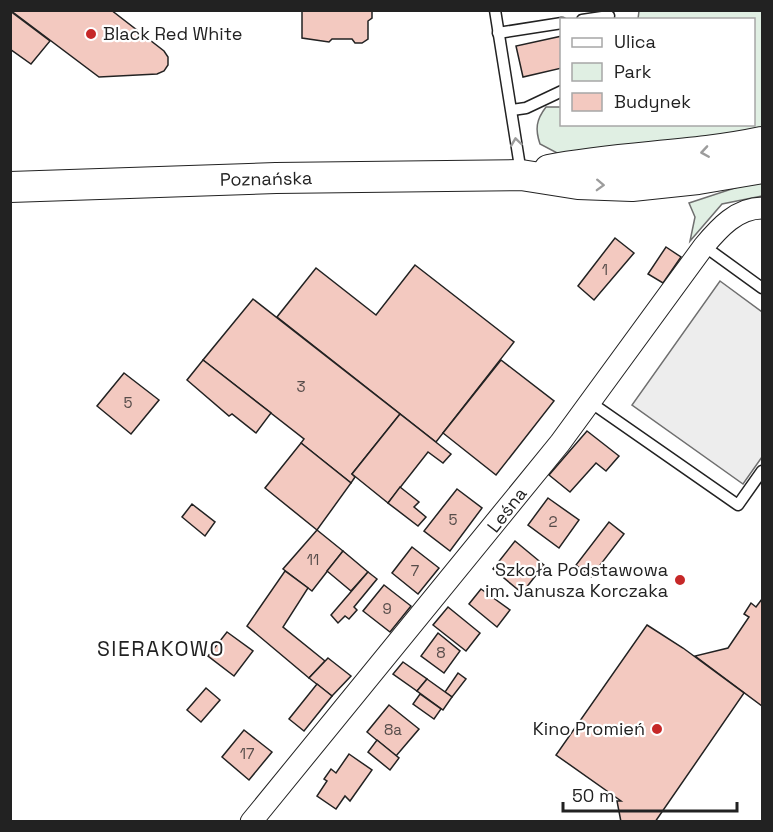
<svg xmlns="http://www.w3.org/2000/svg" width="773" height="832" font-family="'Space Grotesk',sans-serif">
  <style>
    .green { fill: #e0efe3; stroke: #6f6f6f; stroke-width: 1.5 }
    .parking { fill: #ededed; stroke: #6f6f6f; stroke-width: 1.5 }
    .building { fill: #f3c9c0; stroke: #222; stroke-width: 1.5 }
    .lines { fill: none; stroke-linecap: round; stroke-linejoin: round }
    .service-casing { stroke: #222; stroke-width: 13 }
    .minor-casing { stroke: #222; stroke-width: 23 }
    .secondary-casing { stroke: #222; stroke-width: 32 }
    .service { stroke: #fff; stroke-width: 10 }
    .minor { stroke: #fff; stroke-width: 21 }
    .secondary { stroke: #fff; stroke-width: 30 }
    .oneway { stroke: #9c9c9c }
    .poi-dot { fill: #c62828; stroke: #fff; stroke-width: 2 }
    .labels { text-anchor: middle; stroke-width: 4.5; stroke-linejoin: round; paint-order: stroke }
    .number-label { font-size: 15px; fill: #564c4a }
    .poi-label { font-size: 18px; fill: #222; stroke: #fff; text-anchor: end }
    .street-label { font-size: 18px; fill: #222; stroke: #fff }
    .quarter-label { font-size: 21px; letter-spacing: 1.5px; fill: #222; stroke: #fff }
  </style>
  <rect width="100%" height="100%" fill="#fff"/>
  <g class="green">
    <path d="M639,11h123v123l-203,20 -19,-10c-5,-15 -4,-24 6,-37h15l1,17h192v-104l-116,-1z"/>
    <path d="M762,179v17l-40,8 -32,37 5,-24 -6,-14z"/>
  </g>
  <path class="parking" d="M720,281l42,31v145l-19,27 -111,-79z"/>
  <g class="building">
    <path d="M10,10h101l53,41 4,6v8l-4,6 -7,3 -58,3z"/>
    <path d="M302,10h70v8l-4,3v18l-6,4h-7l-3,-4h-20l-3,3 -27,-4z"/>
    <path d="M10,11l40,30 -19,23 -21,-15z"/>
    <path d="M562,36v32l-39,9 -7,-31z"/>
    <path d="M615,238l19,15 -40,47 -16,-14z"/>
    <path d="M666,247l15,10 -18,26 -15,-9z"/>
    <path d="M415,265l99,77 -78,100 -159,-125 39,-49 60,47z"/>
    <path d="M253,299l147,115 -48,60 3,3 -4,6 -50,-40 3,-4 -101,-79z"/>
    <path d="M203,360l68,53 -15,20 -24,-19 -3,2 -42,-36z"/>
    <path d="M501,360l53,41 -58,74 -53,-42z"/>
    <path d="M124,373l35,27 -28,34 -34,-28z"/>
    <path d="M400,414l51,40 -8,9 -15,-11 -40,51 -36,-29z"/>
    <path d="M587,431l32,25 -13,15 -10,-8 -26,29 -21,-17z"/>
    <path d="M301,443l50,40 -34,47 -52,-42z"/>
    <path d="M400,487l19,15 -5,5 12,10 -8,9 -30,-23z"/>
    <path d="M457,489l25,19 -32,43 -26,-20z"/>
    <path d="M548,498l31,22 -20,28 -31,-23z"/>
    <path d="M192,504l23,18 -10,14 -23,-19z"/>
    <path d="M609,522l15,12 -33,43 -15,-12z"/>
    <path d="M317,530l26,21 -31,40 -29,-22z"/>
    <path d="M515,541l29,24 -22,28 -29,-24z"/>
    <path d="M412,547l27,21 -21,26 -26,-21z"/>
    <path d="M343,551l25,21 -17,19 -24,-20z"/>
    <path d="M285,571l23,17 -25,39 42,34 -16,17 -62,-52z"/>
    <path d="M368,572l9,7 -23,28 3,3 -8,9 -4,-3 -7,7 -7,-8z"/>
    <path d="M384,585l27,21 -21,26 -27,-21z"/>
    <path d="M481,589l29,21 -13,17 -28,-23z"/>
    <path d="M762,599v107l-67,-50 33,-8 21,-31 -5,-3 7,-11 5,4z"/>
    <path d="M448,607l32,26 -14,18 -33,-26z"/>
    <path d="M647,625l36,23 61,45 -89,129h-34l-4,-21h4l-65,-46z"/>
    <path d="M227,632l26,19 -19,25 -26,-20z"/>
    <path d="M438,633l22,18 -16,22 -23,-17z"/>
    <path d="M328,658l23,18 -19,20 -23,-18z"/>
    <path d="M403,662l24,17 -10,12 -24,-17z"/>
    <path d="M458,673l8,6 -14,18 -7,-5z"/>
    <path d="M427,679l25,18 -9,13 -26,-19z"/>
    <path d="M317,684l15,12 -28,35 -15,-12z"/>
    <path d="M206,688l14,12 -19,22 -14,-12z"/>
    <path d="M420,694l21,15 -7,10 -21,-15z"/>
    <path d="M389,705l30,24 -23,27 -29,-24z"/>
    <path d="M244,730l28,22 -23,28 -27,-23z"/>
    <path d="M377,740l22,18 -9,12 -22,-18z"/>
    <path d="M349,754l23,16 -22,31 -5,-5 -9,13 -19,-13 10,-15 -3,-2 7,-10 5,4z"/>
  </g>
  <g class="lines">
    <g class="service-casing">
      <g id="service">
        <path d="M495,10l26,163"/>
        <path d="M582,20l27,-4"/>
        <path d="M498,33l64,-10"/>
        <path d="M512,110l14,-2 36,-17"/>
        <path d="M704,246l58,42"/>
        <path d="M590,402l148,103 24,-34"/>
      </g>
    </g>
    <g class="minor-casing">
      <path id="minor" d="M251,822l309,-379 144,-197c15,-18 33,-38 58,-38"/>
    </g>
    <g class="secondary-casing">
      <g id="secondary">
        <path d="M549,170c70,-14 143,-13 213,-28"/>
        <path d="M10,187l266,-9 245,-3 57,9 54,2 66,-7 64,-11"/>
      </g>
    </g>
    <use href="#service" class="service"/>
    <use href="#minor" class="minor"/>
    <use href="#secondary" class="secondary"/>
  </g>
  <defs><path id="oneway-chevron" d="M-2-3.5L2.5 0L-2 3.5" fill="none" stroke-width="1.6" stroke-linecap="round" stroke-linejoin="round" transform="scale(1.5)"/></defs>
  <g class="oneway">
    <use href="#oneway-chevron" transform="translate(516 142) rotate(-98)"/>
    <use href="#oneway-chevron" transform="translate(705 152) rotate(171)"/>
    <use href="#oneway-chevron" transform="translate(600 185) rotate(2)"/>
  </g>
  <g class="poi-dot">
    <circle cx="91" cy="34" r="6"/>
    <circle cx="680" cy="580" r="6"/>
    <circle cx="657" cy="729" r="6"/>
  </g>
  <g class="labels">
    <g class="number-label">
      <text x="605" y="275">1</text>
      <text x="301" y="392">3</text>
      <text x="128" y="408">5</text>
      <text x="453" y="525">5</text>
      <text x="553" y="527">2</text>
      <text x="313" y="565">11</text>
      <text x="415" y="576">7</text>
      <text x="387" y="614">9</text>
      <text x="441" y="658">8</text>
      <text x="393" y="735">8a</text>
      <text x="247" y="759">17</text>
    </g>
    <g class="poi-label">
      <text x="103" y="40" text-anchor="start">Black Red White</text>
      <text x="668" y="576">Szkoła Podstawowa<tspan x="668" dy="21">im. Janusza Korczaka</tspan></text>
      <text x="645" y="735">Kino Promień</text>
    </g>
    <g class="street-label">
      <text transform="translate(266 179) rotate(-1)" y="6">Poznańska</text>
      <text transform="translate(507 510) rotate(-52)" y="6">Leśna</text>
    </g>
    <g class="quarter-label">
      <text x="161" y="656">SIERAKOWO</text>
    </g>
  </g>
  <rect width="773" height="832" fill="none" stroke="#222222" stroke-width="24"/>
  <rect x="560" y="18" width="195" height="108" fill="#ffffff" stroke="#a7a7a7" stroke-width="1.5"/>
  <rect x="572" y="38" width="30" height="9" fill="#ffffff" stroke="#a7a7a7" stroke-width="1.5"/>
  <text x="614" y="48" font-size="18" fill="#222222">Ulica</text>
  <rect x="572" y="63" width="30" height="18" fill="#e0efe3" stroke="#a7a7a7" stroke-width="1.5"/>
  <text x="614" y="78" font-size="18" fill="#222222">Park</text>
  <rect x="572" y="93" width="30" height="18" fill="#f3c9c0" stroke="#a7a7a7" stroke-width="1.5"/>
  <text x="614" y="108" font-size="18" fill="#222222">Budynek</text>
  <path d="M563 802v9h174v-9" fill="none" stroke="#222222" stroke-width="3"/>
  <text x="572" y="802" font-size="18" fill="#222222" stroke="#ffffff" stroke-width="4.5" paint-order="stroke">50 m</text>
</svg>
